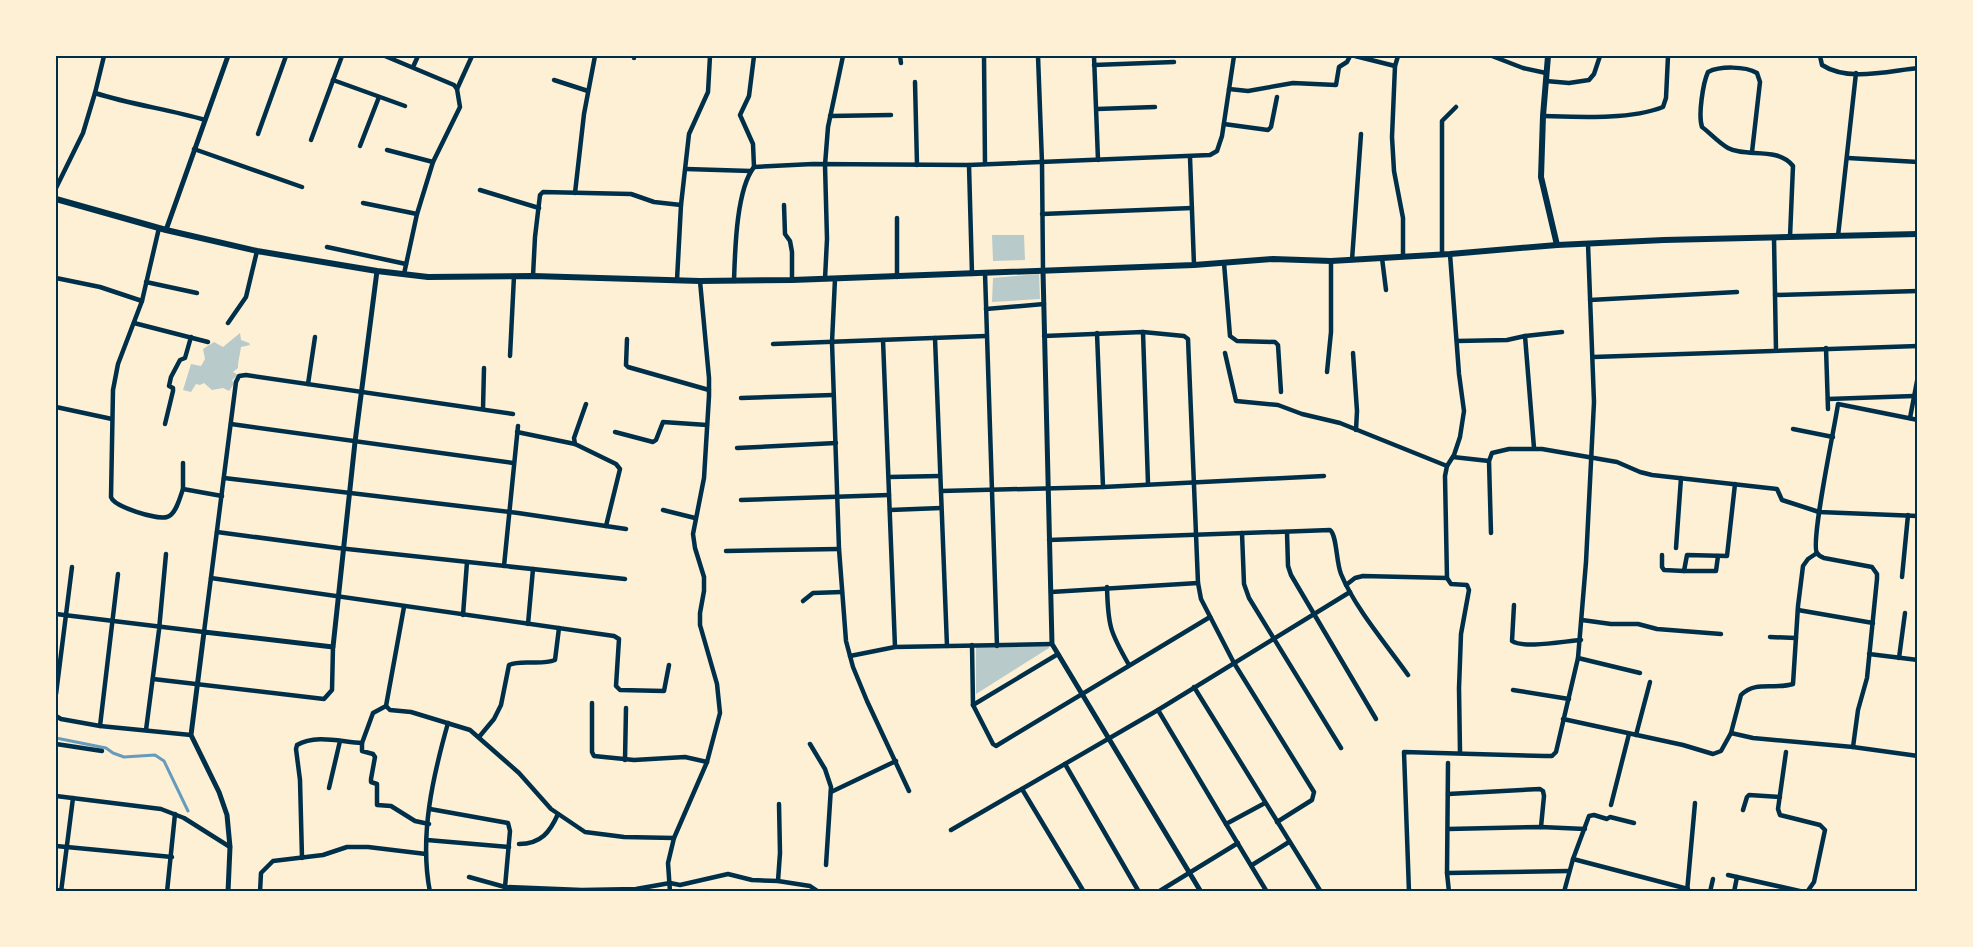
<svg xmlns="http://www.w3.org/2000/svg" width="1973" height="947" font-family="Spectral,serif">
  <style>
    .green { fill: #b9caca }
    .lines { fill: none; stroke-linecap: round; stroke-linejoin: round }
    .stream { stroke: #669bbc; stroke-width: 3 }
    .minor { stroke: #003049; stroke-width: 4.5 }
    .tertiary { stroke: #003049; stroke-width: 5 }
    .secondary { stroke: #003049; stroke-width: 6 }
    .neatline { fill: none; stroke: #003049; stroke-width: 2 }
  </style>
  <rect width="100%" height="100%" fill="#fdf0d5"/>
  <g class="green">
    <path d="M992,235h32l1,25 -32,1z"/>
    <path d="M1039,274l1,25 -48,3 1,-24z"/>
    <path d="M240,333l1,7 8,3 1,2 -9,2c-1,8 -3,13 -3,21l-5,4 5,3 -6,5 2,4 -5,7 -6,-3 -11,2 -8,-7 -4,2 -4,-1 -5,8 -8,-2 8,-26 10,2 4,-7 -2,-10 11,-7 9,5z"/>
    <path d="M1048,644l1,4 -73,46v-49z"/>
  </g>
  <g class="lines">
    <path class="stream" d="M56,738l50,10 7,5 11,4 31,-2 9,6 24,50"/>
    <g class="minor">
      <path d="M385,56l69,29 3,4 3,18 -27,55 -16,52 -13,60"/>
      <path d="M754,56l-5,40 -9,19 13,29 1,23 59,-3 156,1 241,-10 7,-4 5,-15 12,-80"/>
      <path d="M900,56l1,7"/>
      <path d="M984,56l1,108"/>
      <path d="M1038,56l4,107 1,108"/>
      <path d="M1094,56l4,104"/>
      <path d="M1355,56l40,10"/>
      <path d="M1398,56l-3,10 -3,71 2,34 9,47v39"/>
      <path d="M1492,56l31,12 23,5"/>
      <path d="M1820,56l2,9c26,17 66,6 96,3"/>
      <path d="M634,58v-2"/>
      <path d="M1094,65l80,-3"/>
      <path d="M413,67l5,-11"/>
      <path d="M333,80l72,26"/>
      <path d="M554,80l34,11"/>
      <path d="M1546,81l23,2 20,-3 5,-6 6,-18"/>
      <path d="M915,82l2,83"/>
      <path d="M457,89l15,-33"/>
      <path d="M1229,89l19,2 45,-8 43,2 3,-18 8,-5 3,-6"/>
      <path d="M95,93c37,12 73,16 110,27"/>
      <path d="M1097,109l58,-2"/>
      <path d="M830,116l61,-1"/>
      <path d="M1543,116c35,1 87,4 120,-9l3,-9 2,-42"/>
      <path d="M1224,124l44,6 3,-3 6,-30"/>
      <path d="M258,134l28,-78"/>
      <path d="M311,140l31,-84"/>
      <path d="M360,146l19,-49"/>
      <path d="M194,149l108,38"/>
      <path d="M387,150l46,12"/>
      <path d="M1752,152l8,-70 -3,-9c-12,-7 -37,-7 -49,-1 -5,11 -10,43 -6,55 8,6 17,16 26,21 18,10 49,-2 65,18l-3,71"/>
      <path d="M1190,157l4,108"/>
      <path d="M1848,158l70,4"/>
      <path d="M969,165l3,109"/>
      <path d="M686,169l65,2"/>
      <path d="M56,188l27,-55 12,-40 9,-37"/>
      <path d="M480,190l59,18"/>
      <path d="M575,193l9,-79 11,-58"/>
      <path d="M363,203l54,11"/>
      <path d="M784,205l1,29 5,7 2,11v28"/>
      <path d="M1042,214l150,-6"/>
      <path d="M897,218v59"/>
      <path d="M159,228l-17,73 -24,63 -5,26 -2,107c3,10 46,23 56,20 9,-2 13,-20 16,-28l39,7"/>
      <path d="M1838,236l18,-163"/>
      <path d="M1774,238l2,112"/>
      <path d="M327,247l79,17"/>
      <path d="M1442,254v-133l14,-14"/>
      <path d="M1450,254l9,120 5,37 -4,26 -6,18 -7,11 -2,10 2,102 4,6 16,1 2,5 -8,44 -2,54 1,64"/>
      <path d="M1382,258l4,32"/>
      <path d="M1352,260l9,-126"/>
      <path d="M1224,263l6,73 7,5 38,1 3,3 3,47"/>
      <path d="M985,273l12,373"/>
      <path d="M533,276l2,-39 5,-42 3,-3 88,2 23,8 27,3"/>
      <path d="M56,278l44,9 42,14"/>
      <path d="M825,279l2,-40 -2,-74 3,-38 15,-71"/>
      <path d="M835,279l-3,63 7,207 7,92 7,26 14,34 42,90"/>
      <path d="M677,280l4,-75 8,-71 19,-42 2,-36"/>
      <path d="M734,281c1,-29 2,-91 20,-114"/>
      <path d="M146,282l51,11"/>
      <path d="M1775,295l143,-4"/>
      <path d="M1590,300l147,-8"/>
      <path d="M986,309l58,-5"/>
      <path d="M134,323l74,19"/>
      <path d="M228,323l18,-26 11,-46"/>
      <path d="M1143,332l5,152"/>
      <path d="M1097,333l6,154"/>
      <path d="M1044,336l99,-4 41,4 4,3 10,244 3,16 33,64 80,129 -2,8 -35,22"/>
      <path d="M1525,336l37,-4"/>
      <path d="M935,338l12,308"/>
      <path d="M627,339l-1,26 2,2 81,23"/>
      <path d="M883,340l12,307"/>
      <path d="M1457,341l50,-1 18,-4 9,112"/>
      <path d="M773,344l213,-8"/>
      <path d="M1826,348l2,61"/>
      <path d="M1225,353l11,48 42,4 24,9 38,9 107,43"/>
      <path d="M1353,353l4,58 -1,19"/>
      <path d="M510,356l4,-80"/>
      <path d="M1593,357l325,-11"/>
      <path d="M1327,372l4,-40v-71"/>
      <path d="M308,384l7,-47"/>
      <path d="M741,398l92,-3"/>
      <path d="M1828,399l86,-3"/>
      <path d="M586,404l-12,34 1,6 41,20 4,5 -14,57"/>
      <path d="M56,407l56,12"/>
      <path d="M483,409l1,-41"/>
      <path d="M1910,418l8,-42"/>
      <path d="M165,424l8,-33v-3l-4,-2 2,-9 9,-17 5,-2 6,-21"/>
      <path d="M231,424l282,39"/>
      <path d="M1793,429l40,8"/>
      <path d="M517,432l58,12"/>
      <path d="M615,432l38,10 3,-2 7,-18 44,3"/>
      <path d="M737,448l99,-5"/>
      <path d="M1453,457l36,4"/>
      <path d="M183,463v26"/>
      <path d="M889,477l51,-1"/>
      <path d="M224,478l294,35 108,16"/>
      <path d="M941,491l162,-4 221,-11"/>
      <path d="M741,500l148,-5"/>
      <path d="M663,510l32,8"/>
      <path d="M890,510l51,-2"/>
      <path d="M217,532l121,16 287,31"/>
      <path d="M1287,532l1,34 3,9 85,144"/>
      <path d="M1242,533l2,51 5,14 92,150"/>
      <path d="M1491,533l-2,-72 3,-8 17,-4h33l75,13 23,10 12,3 125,14 5,11 37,12 99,4"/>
      <path d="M1049,540l281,-10c7,5 6,32 11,44 14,34 45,70 67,101"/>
      <path d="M1676,548l5,-70"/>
      <path d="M726,551l113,-2"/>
      <path d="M1662,555v12l2,3 20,1 3,-16 40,1 8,-72"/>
      <path d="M504,566l14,-140"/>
      <path d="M1684,571h32l2,-15"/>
      <path d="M1902,577l6,-62"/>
      <path d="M211,578l403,58 5,3 -3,47 4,4 44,1 5,-26"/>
      <path d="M1346,585l9,-7 8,-2 84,2"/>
      <path d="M1107,587c1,39 3,45 22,78"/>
      <path d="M1051,592l147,-9"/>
      <path d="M803,601l10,-8 29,-1"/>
      <path d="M1514,605l-2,36c11,8 53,0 69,-1"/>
      <path d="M1798,610l75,13"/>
      <path d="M56,614l148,18 32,-250 3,-6 7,-1 267,39"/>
      <path d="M463,615l4,-53"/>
      <path d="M1582,620l29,4h27l19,5 64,5"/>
      <path d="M528,624l5,-55"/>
      <path d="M1770,637l26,1"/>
      <path d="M972,645l1,60 20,39 3,2 214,-129"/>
      <path d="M1869,654l49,6"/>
      <path d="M850,656l45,-9 157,-3"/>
      <path d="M1578,658l62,15"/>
      <path d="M1899,658l6,-45"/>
      <path d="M153,679l171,20 8,-9 1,-43"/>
      <path d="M1194,687l127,205"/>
      <path d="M1513,690l56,9"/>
      <path d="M56,694l16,-127"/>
      <path d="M592,703v49l2,4 40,4 51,-3 22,5"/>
      <path d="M973,705l85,-51"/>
      <path d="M386,706l4,4 21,2 59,18 49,43 32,36 34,23 39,5 50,1"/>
      <path d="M1158,710l68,114"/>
      <path d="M56,716l5,3 39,7 91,9"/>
      <path d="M1563,719l120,26 30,9 8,-3 10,-18 22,5 100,9 65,9"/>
      <path d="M100,726l18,-152"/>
      <path d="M146,730l13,-100 7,-76"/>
      <path d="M1731,733l10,-38c15,-15 34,-5 52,-11l5,-78 5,-40 5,-7 9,-6"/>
      <path d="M1636,735l14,-53"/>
      <path d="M479,737l15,-18 7,-14 8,-40c13,-6 31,1 46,-5l4,-32"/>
      <path d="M362,743v8l11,3 2,3 -4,22v3l6,2v21l14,1 24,15 14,3"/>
      <path d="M56,744l46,7"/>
      <path d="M810,744l15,25 6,18 -5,78"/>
      <path d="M1853,747l5,-37 9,-32 10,-99v-5l-5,-7 -48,-9c-3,-1 -5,-2 -7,-5 -7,-11 18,-127 21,-149l80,16"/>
      <path d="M1786,752l-8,57 2,6 40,10 5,5 -11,52 -7,10"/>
      <path d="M625,760l1,-52"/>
      <path d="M1448,763l-1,110 2,19"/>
      <path d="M1065,764l74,128"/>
      <path d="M329,788l11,-47"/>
      <path d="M1022,789l62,103"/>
      <path d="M831,792l65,-31"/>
      <path d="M1448,794l92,-5 3,2 1,5 -3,31"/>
      <path d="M56,796l105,13 23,9 46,29"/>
      <path d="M1265,803l-39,21 41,68"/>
      <path d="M1611,805l18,-71"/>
      <path d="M430,809l78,14 2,8 -5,56"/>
      <path d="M1743,810l4,-13 2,-2 31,2"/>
      <path d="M1448,829l93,-2 44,2"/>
      <path d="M951,830l207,-120 192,-118"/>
      <path d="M427,840l82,7"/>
      <path d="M519,844c22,0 31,-12 39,-30"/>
      <path d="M56,846l116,11"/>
      <path d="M302,858l-2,-78 -4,-31 1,-4c19,-11 44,-3 65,-2l11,-30 13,-7 18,-99"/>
      <path d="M1573,859l115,30"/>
      <path d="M1252,865l37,-23"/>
      <path d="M1447,873l122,-2"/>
      <path d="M1728,875l9,2"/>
      <path d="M469,877l36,10 77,3 54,-1 34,-6 10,2 48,-11 24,6 26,1 32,5 9,6"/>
      <path d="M778,881l2,-28 -1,-49"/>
      <path d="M56,890l17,2"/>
      <path d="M61,892l12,-94"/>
      <path d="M167,892l8,-78"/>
      <path d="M260,892l1,-19 12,-12 50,-6 24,-8h21l58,7"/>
      <path d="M430,892c-11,-56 3,-116 18,-169"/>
      <path d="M670,892l-2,-29 6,-25 33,-76 13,-49 -3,-29 -17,-59v-12l4,-22v-14l-9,-29 -2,-14 11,-56 5,-82v-18l-9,-97"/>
      <path d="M1158,892l80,-49"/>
      <path d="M1409,892l-5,-140 141,4h7l4,-4 22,-94 8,-96 8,-160 -6,-158"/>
      <path d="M1564,892l9,-33 16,-43 5,-1 13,4 3,-2 24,6"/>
      <path d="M1687,892l8,-89"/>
      <path d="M1710,892l3,-13"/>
      <path d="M1734,892l3,-15 67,15"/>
    </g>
    <g class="tertiary">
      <path d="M166,230l62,-174"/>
      <path d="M1043,271l9,373 149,248"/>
      <path d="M228,892l2,-45 -3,-32 -8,-23 -28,-57 13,-103 129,15 22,-205 22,-171"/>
    </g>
    <g class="secondary">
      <path d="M1548,56l-5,60 -2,61 16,68"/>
      <path d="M56,199l110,31 91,21 120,20 51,6 105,-1 167,5 92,-1 402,-15 79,-6 58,2 119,-7 107,-9 107,-5 254,-6"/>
    </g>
  </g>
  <rect width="1973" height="947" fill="none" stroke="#fdf0d5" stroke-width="114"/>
  <rect x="57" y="57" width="1859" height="833" class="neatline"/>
</svg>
